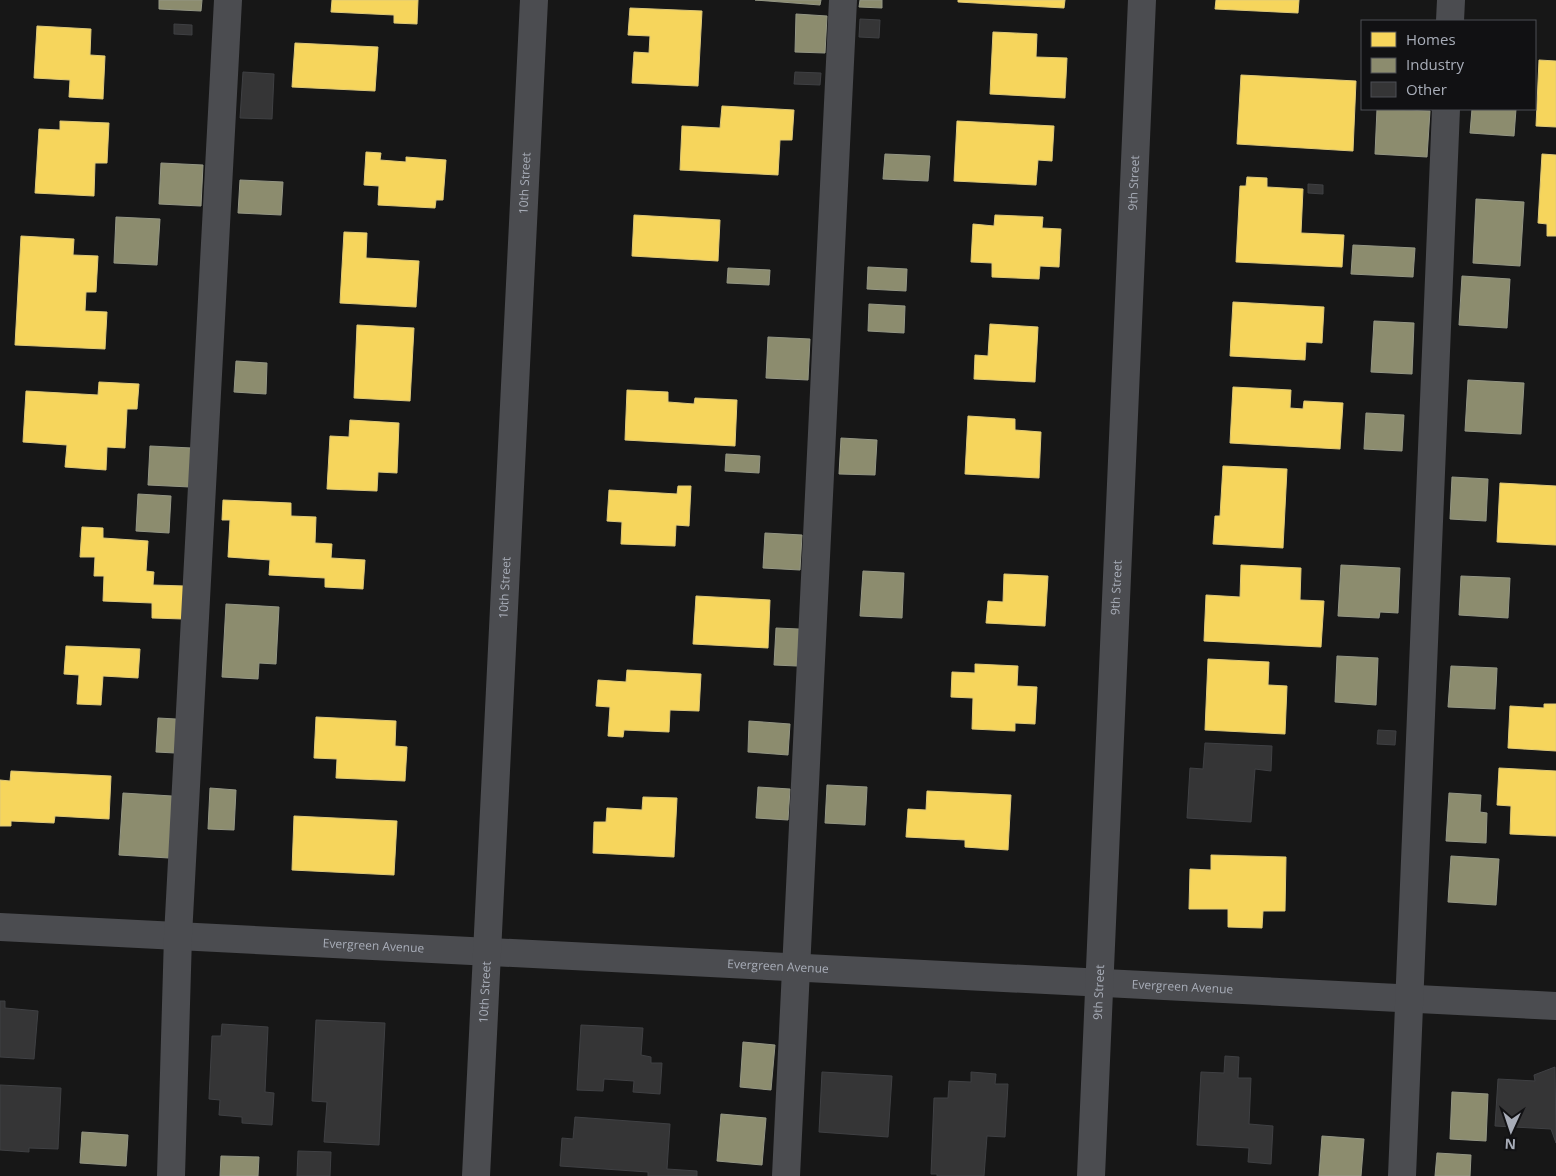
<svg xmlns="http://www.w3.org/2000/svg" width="1556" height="1176" font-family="'Open Sans',sans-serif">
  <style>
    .homes { fill: #f6d55c; stroke: #dfc978 }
    .industry { fill: #8c8c6e; stroke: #949684 }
    .building { fill: #353536; stroke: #3f4043 }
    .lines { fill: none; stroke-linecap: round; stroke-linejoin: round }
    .minor { stroke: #4b4c50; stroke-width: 28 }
    .labels { text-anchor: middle; stroke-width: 5; stroke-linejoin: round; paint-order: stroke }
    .street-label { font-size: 12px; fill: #a8adb8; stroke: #111113 }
  </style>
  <rect width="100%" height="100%" fill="#171717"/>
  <g class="homes">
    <path d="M332,0h86l-1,24 -23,-1v-8l-63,-3z"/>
    <path d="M958,0h107l-1,8 -106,-6z"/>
    <path d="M1216,0h83l-1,13 -83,-4z"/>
    <path d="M630,8l72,3 -4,75 -66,-3 2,-31 15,1 1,-17 -22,-1z"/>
    <path d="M37,26l54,3 -1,26 15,1 -2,43 -34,-2 1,-17 -36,-2z"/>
    <path d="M993,32l44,2 -1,23 31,1 -2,40 -75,-4z"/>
    <path d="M295,43l83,4 -3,44 -83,-4z"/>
    <path d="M1539,60l17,1v66l-20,-1z"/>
    <path d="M1241,75l115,6 -3,70 -116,-7z"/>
    <path d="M722,106l72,4 -2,30h-12l-2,35 -98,-5 2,-44 38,2z"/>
    <path d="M60,121l49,2 -2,40h-12l-1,33 -59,-3 4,-64 21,1z"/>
    <path d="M957,121l97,5 -2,35 -14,-1 -2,25 -82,-4z"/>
    <path d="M366,152l15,1 -1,7 26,2v-5l40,3 -3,40h-7l-1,8 -57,-3 1,-19 -15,-1z"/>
    <path d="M1542,154l14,1v81h-9v-12l-9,-1z"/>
    <path d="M1247,177l20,1v9l36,2 -2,44 43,2 -2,32 -106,-5 4,-76h6z"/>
    <path d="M634,215l86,5 -2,41 -86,-5z"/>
    <path d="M995,215l48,2 -1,11 19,1 -2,38 -19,-1 -1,13 -47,-2v-14l-21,-1 2,-38 21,2z"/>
    <path d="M344,232l23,1 -1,25 53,3 -3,46 -76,-4z"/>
    <path d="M21,236l53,3 -1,16 25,1 -2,36h-10l-1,19 22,1 -2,37 -90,-4z"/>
    <path d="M1233,302l91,5 -2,36 -16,-1 -1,18 -75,-4z"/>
    <path d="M990,324l48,3 -3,55 -61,-3 1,-24 13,1z"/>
    <path d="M357,325l57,3 -4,73 -56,-3z"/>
    <path d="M99,382l40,2 -2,25h-10l-2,39 -18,-1 -1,23 -41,-3 2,-22 -44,-3 3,-51 72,4z"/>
    <path d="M1233,387l58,3 -1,18 13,1 1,-8 39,2 -3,46 -110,-6z"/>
    <path d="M627,390l41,2v10l26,2 1,-6 42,2 -2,46 -110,-6z"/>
    <path d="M968,416l47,3v11l26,2 -2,46 -74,-4z"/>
    <path d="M350,420l49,3 -2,50 -19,-1 -1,19 -50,-2 3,-53 19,1z"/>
    <path d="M1223,466l64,3 -4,79 -70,-4 2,-28h5z"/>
    <path d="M1500,483l56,3v59l-59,-3z"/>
    <path d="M678,486h13l-2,40 -13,-1 -1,21 -54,-2 1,-22 -15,-1 2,-31 68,4z"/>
    <path d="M223,500l68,3v13l25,1 -1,26 17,1 -1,14 34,2 -2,29 -38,-2v-9l-56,-3 1,-15 -42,-3 2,-37h-8z"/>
    <path d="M82,527l21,1v10l45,3 -2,30 8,1 -1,13 32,1 -2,33 -31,-1v-15l-49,-2 1,-25h-10l1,-19h-15z"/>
    <path d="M1241,565l60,3 -1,32 24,1 -3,46 -117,-6 2,-46 34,2z"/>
    <path d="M1004,574l44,2 -3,50 -59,-3 2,-22 15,1z"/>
    <path d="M696,596l74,4 -2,48 -75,-4z"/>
    <path d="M66,646l74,3 -2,29 -35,-2 -2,29 -24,-1 2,-29 -15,-1z"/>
    <path d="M1208,659l61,3 -1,23 19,1 -2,48 -80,-4z"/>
    <path d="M975,664l43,2 -1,20 20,1 -2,37 -20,-1v8l-43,-2 1,-31 -22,-1 1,-25 23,1z"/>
    <path d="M627,670l74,4 -2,37 -29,-1 -1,22 -45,-2 -1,7 -15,-1 2,-29 -14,-1 2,-26 28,2z"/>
    <path d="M1544,704h12v47l-48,-3 2,-42 34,2z"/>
    <path d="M316,717l80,4 -1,25 12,1 -2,34 -69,-3 1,-19 -23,-1z"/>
    <path d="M1499,768l57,3v65l-46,-2 1,-28 -14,-1z"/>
    <path d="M11,771l100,5 -2,43 -54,-3 -1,7 -43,-2v5h-11v-46l10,1z"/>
    <path d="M927,791l84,4 -3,55 -43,-3v-7l-59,-3 2,-28 18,1z"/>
    <path d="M643,797l34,1 -3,59 -81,-4 1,-31h12l1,-14 35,2z"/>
    <path d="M294,816l103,5 -3,54 -102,-5z"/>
    <path d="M1211,855l75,2 -1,54h-22l-1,17 -34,-1v-18h-39l1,-40 21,1z"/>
  </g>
  <g class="industry">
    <path d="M159,0h43l-1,11 -42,-2z"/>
    <path d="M755,0h66l-1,5z"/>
    <path d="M860,0h22v8l-23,-1z"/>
    <path d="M796,14l31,2 -2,37 -30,-1z"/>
    <path d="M1377,109l53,2 -3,46 -52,-3z"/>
    <path d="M1472,109h44l-2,27 -44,-3z"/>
    <path d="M885,154l45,2 -2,25 -45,-2z"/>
    <path d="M161,163l42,2 -2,41 -42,-2z"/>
    <path d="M240,180l43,2 -2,33 -43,-2z"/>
    <path d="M1476,199l48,3 -4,64 -47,-3z"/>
    <path d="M116,217l44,2 -3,46 -43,-2z"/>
    <path d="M1353,245l62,3 -2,29 -62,-3z"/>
    <path d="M868,267l39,2 -1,22 -39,-2z"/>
    <path d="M728,268l42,2 -1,15 -42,-2z"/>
    <path d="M1462,276l48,3 -3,49 -48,-3z"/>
    <path d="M869,304l36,2 -1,27 -36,-2z"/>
    <path d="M1374,321l40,2 -2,51 -41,-2z"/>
    <path d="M768,337l42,2 -2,41 -42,-2z"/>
    <path d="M236,361l31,2 -1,31 -32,-2z"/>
    <path d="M1468,380l56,3 -3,51 -56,-3z"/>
    <path d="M1366,413l38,2 -2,36 -38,-2z"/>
    <path d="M841,438l36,2 -2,35 -36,-1z"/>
    <path d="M150,446l42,2 -2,39 -42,-2z"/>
    <path d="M726,454l34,2 -1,17 -34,-2z"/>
    <path d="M1452,477l36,2 -2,42 -36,-2z"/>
    <path d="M138,494l33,2 -2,37 -33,-2z"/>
    <path d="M765,533l37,2 -2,35 -37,-2z"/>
    <path d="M1341,565l59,3 -2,45 -18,-1 -1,6 -41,-2z"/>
    <path d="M863,571l41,2 -2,45 -42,-2z"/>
    <path d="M1461,576l49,2 -2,40 -49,-3z"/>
    <path d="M226,604l53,3 -3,57 -17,-1 -1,16 -36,-2z"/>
    <path d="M776,628l23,1 -2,37 -23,-1z"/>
    <path d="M1337,656l41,2 -2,47 -41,-3z"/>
    <path d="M1451,666l46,2 -2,41 -47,-2z"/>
    <path d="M158,718l18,1 -1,34 -19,-1z"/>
    <path d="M749,721l41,3 -2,31 -40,-3z"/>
    <path d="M827,785l40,2 -2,38 -40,-2z"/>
    <path d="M758,787l32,2 -2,31 -32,-2z"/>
    <path d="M210,788l26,2 -2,40 -26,-1z"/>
    <path d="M123,793l49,3 -3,62 -50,-3z"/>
    <path d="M1449,793l32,2 -1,17 7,1 -1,30 -40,-2z"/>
    <path d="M1451,856l48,3 -3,46 -48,-3z"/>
    <path d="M743,1042l32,3 -4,45 -31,-3z"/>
    <path d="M1452,1092l36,2 -2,47 -36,-2z"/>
    <path d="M721,1114l45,4 -4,47 -45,-4z"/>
    <path d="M82,1132l46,3 -2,31 -46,-3z"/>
    <path d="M1322,1136l42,3 -3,37h-42z"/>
    <path d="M1437,1153l34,2 -1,21h-35z"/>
    <path d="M221,1156l38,1 -1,19h-38z"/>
  </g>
  <g class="building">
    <path d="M860,19l20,1 -1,18 -20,-1z"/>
    <path d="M174,24l18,1v10l-18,-1z"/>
    <path d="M243,72l31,2 -2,45 -32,-1z"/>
    <path d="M795,72l26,1 -1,12 -26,-1z"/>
    <path d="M1308,184l15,1v9l-15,-1z"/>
    <path d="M1378,730l18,1 -1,14 -18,-1z"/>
    <path d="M1205,743l67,3 -1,25 -16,-2 -4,53 -64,-4 3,-50 13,1z"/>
    <path d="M0,1001h5v7l33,3 -4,48 -34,-2z"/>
    <path d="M316,1020l69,3 -6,122 -55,-3 3,-40 -15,-1z"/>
    <path d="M222,1024l46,3 -3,65 9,1 -2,32 -30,-2v-6l-23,-2 1,-15 -11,-1 3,-63h9z"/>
    <path d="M581,1025l62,3 -2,27 10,2v6h11l-2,31 -27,-2 1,-11 -30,-2 -1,12 -26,-1z"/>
    <path d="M1225,1056l14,1 -1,21h13l-2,46 24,2 -2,38 -23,-2 1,-14 -52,-3 4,-73 23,1z"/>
    <path d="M1555,1067l1,76 -5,-14 -56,-3 3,-47 37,2 -1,-6z"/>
    <path d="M822,1072l70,4 -4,61 -69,-5z"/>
    <path d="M971,1072l25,2 -1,10h13l-3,53 -18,-1 -3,40h-47v-2h-6l3,-76h14l1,-17 22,1z"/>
    <path d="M0,1085l61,3 -3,61 -29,-1v4l-29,-2z"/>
    <path d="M575,1117l95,7 -3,45 30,2v5h-49v-4l-88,-6 2,-28 11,1z"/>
    <path d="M298,1151l33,1 -1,24h-33z"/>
  </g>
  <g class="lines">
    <g class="minor">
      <path d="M1450,21l1,-21"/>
      <path id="s1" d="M0,927l1556,79"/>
      <path d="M171,1176l7,-240 50,-936"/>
      <path id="s2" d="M476,1176l58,-1176"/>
      <path d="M786,1176l57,-1176"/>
      <path id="s3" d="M1091,1176l51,-1176"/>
      <path d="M1402,1176l44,-1067"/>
    </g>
  </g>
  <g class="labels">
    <g class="street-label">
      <text dy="4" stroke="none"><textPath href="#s2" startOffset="994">10th Street</textPath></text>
      <text dy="4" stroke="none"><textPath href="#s3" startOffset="994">9th Street</textPath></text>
      <text dy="4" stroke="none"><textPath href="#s2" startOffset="589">10th Street</textPath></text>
      <text dy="4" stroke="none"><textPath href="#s3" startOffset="589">9th Street</textPath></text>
      <text dy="4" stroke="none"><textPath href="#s1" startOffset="374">Evergreen Avenue</textPath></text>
      <text dy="4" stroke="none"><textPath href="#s1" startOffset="779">Evergreen Avenue</textPath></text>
      <text dy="4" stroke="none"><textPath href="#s1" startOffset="1184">Evergreen Avenue</textPath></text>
      <text dy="4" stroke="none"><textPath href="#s2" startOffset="184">10th Street</textPath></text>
      <text dy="4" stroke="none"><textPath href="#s3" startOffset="184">9th Street</textPath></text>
    </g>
  </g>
  <rect x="1361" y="20" width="175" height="90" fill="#111113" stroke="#4d4f55"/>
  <rect x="1371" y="32" width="25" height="15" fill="#f6d55c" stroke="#4d4f55"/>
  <text x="1406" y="45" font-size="15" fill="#a8adb8">Homes</text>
  <rect x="1371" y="58" width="25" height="15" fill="#8c8c6e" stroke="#4d4f55"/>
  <text x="1406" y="70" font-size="15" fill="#a8adb8">Industry</text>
  <rect x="1371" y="82" width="25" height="15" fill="#353536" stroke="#4d4f55"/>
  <text x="1406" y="95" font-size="15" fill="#a8adb8">Other</text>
  <g transform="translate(1511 1131) rotate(183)" stroke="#111113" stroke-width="4" paint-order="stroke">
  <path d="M0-4L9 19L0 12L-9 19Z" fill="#a8adb8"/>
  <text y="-8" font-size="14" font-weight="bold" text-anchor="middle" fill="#a8adb8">N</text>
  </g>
</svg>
